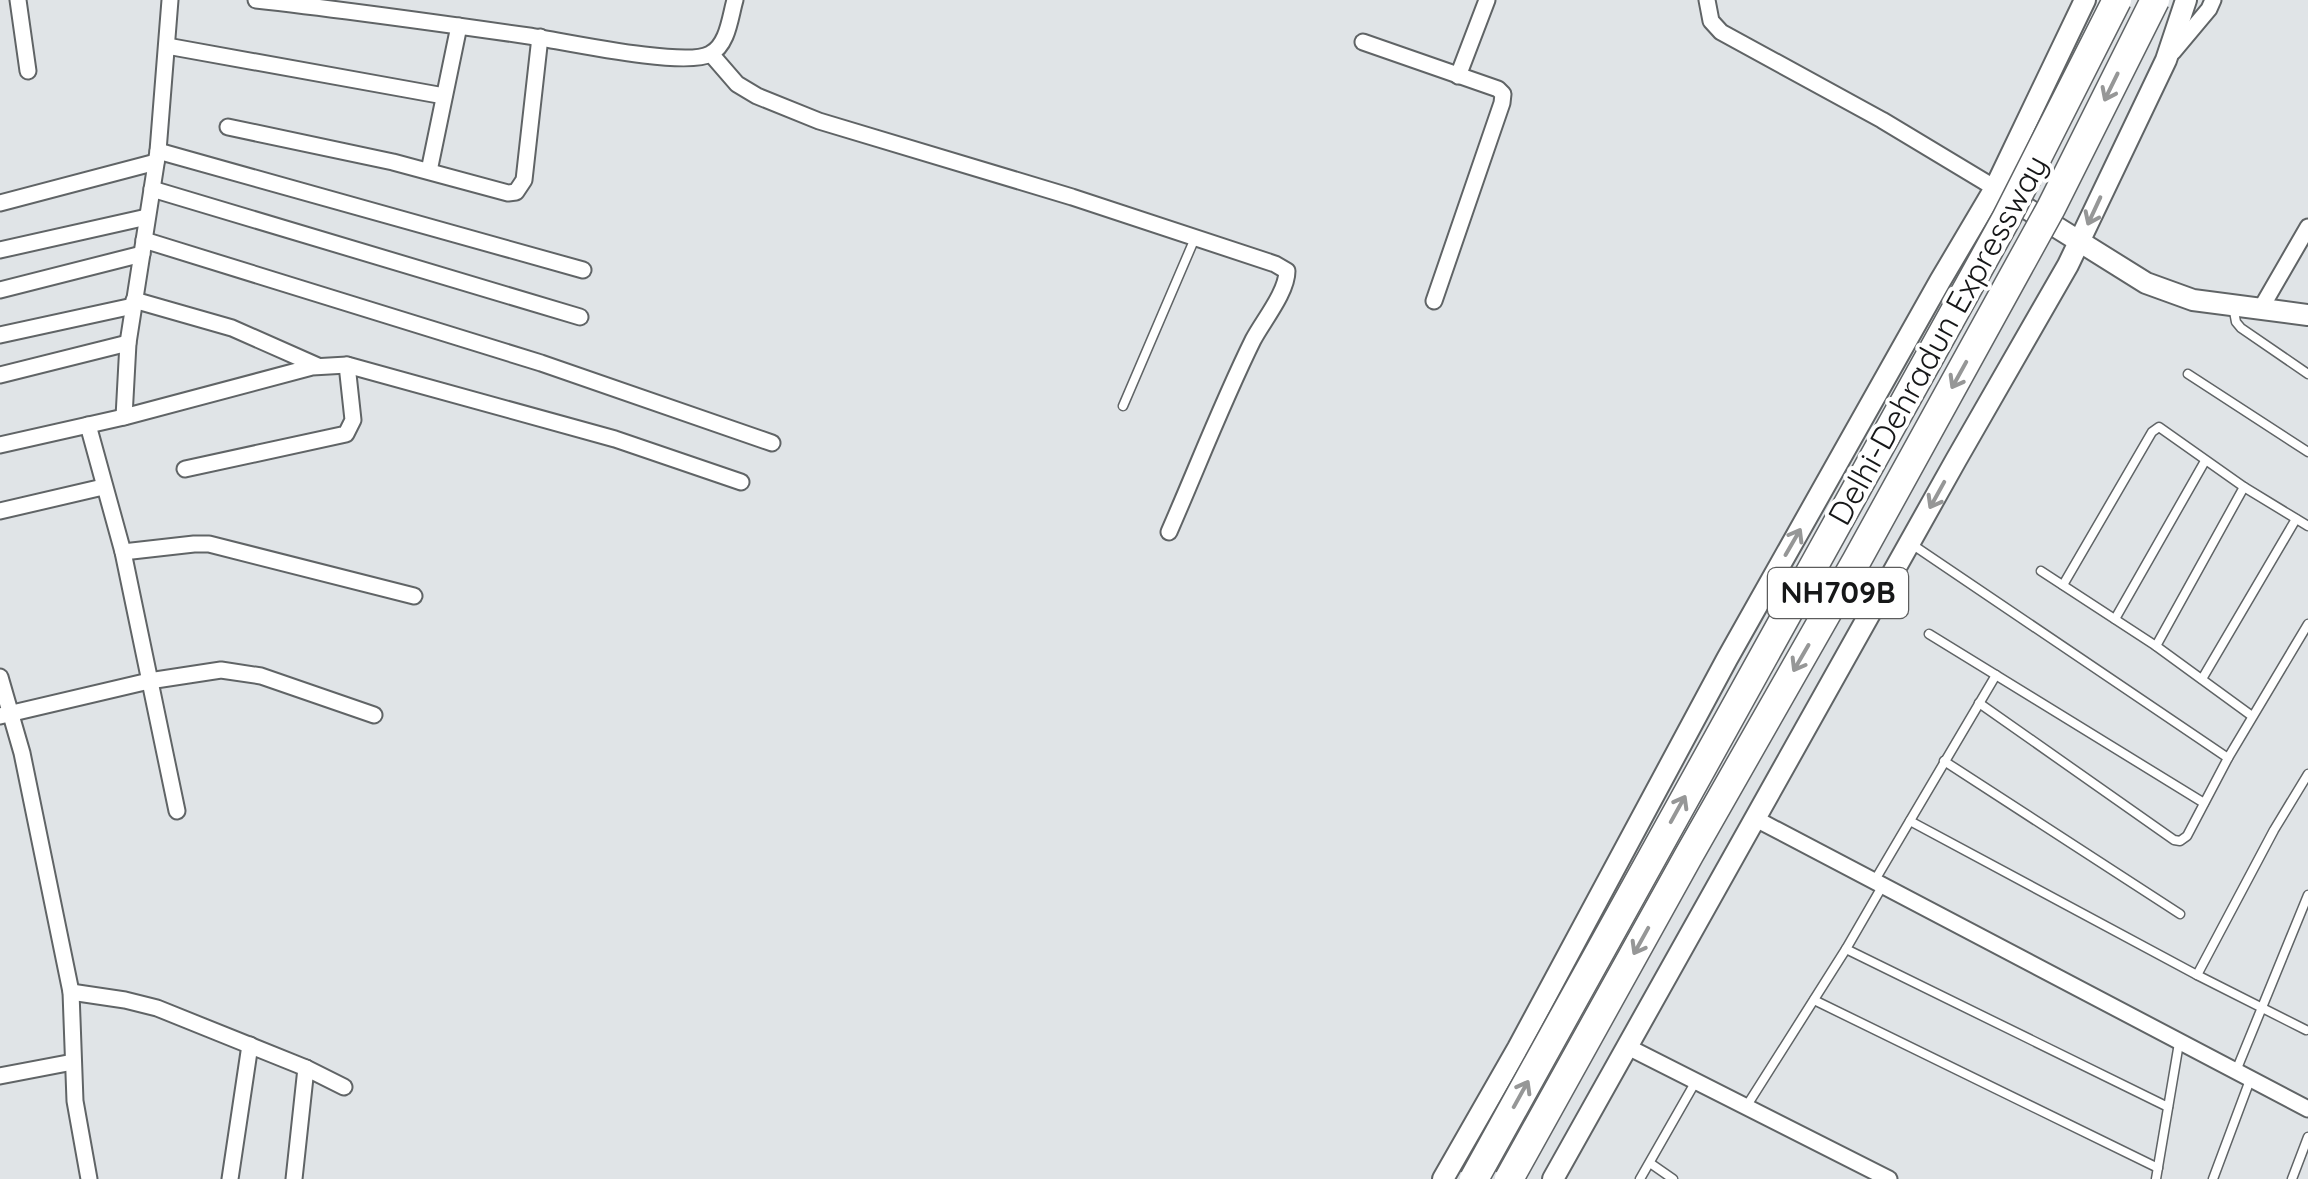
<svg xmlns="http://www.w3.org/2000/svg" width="2308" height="1179" font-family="Quicksand,sans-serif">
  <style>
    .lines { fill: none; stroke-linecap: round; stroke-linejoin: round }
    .service-casing { stroke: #606466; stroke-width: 11 }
    .minor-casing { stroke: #606466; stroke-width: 19 }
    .tertiary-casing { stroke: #606466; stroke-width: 24 }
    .service { stroke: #fff; stroke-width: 8 }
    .minor { stroke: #fff; stroke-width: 15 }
    .tertiary { stroke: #fff; stroke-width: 20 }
    .motorway-bridge-casing { stroke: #606466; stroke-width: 31; stroke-linecap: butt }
    .motorway-bridge { stroke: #fff; stroke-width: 28 }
    .oneway { stroke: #969797 }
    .labels { text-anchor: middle; stroke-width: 8; stroke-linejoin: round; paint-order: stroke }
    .shield { fill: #fff; stroke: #5c5d5d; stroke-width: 2.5 }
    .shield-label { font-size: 30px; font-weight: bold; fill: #161718 }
    .street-label { font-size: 32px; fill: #161718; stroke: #fff }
  </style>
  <rect width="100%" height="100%" fill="#e0e4e7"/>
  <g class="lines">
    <g class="service-casing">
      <g id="service">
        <path d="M2233,306l3,16 5,6 67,46"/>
        <path d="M2188,374l120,78"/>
        <path d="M1123,406l72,-168"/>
        <path d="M1910,543l318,215"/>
        <path d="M2041,571l115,75 96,70"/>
        <path d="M2063,585l89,-153 7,-5 85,60 64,39"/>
        <path d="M2115,619l90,-158"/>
        <path d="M1929,634l275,169"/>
        <path d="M2156,646l88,-159"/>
        <path d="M2202,679l94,-160"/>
        <path d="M1979,703l195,137 6,1 7,-5 41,-78 80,-134"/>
        <path d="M1944,761l236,153"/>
        <path d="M1910,821l287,154 109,55"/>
        <path d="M1875,880l121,-205"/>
        <path d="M1846,949l322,158"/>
        <path d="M2197,975l77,-145 34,-56"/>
        <path d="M1814,1000l344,168"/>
        <path d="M2236,1071l72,-176"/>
        <path d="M1746,1107l100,-158 37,-64"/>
        <path d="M1650,1163l23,16"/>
        <path d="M1640,1179l56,-98"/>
        <path d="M2156,1179l23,-136"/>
        <path d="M2213,1179l37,-99"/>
        <path d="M2292,1179l16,-42"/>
      </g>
    </g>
    <g class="minor-casing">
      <g id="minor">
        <path d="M18,0l10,71"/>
        <path d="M256,0c91,10 182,23 273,36 33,5 156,32 181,18 18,-9 20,-37 25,-54"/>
        <path d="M1707,0l4,21 10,11 161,88 113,68"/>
        <path d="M1363,42l135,47 5,5 -1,9 -68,198"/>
        <path d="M167,46l277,50"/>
        <path d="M2173,52l36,-43 4,-9"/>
        <path d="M711,54l26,30 20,12 62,25 253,76 203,67 12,7c0,21 -24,50 -34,69 -31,63 -56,128 -84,192"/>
        <path d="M1458,76l29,-76"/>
        <path d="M228,127l165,35 115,31 8,-1 8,-12 16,-143"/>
        <path d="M158,151l425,119"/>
        <path d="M429,171l30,-145"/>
        <path d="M152,189l428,128"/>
        <path d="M0,203l156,-41"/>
        <path d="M144,240l397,123 231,80"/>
        <path d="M0,250l147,-33"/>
        <path d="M0,290l142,-36"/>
        <path d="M134,300l98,28 86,38"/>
        <path d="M2260,310l48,-83"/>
        <path d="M0,335l133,-29"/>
        <path d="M0,375l128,-32"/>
        <path d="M124,417l4,-74 30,-192 12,-151"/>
        <path d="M88,425l35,127 54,259"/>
        <path d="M0,445l124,-28 188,-50 35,-2 268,74 126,43"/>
        <path d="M185,469l161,-35 7,-14 -6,-55"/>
        <path d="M0,511l103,-24"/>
        <path d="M123,552l71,-8h15l205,52"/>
        <path d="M0,677l22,76 49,239 4,109 14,78"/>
        <path d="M0,716l149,-35 72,-11 40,6 113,39"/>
        <path d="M1756,819l552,290"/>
        <path d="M71,992l54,8 32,8 149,60 38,19"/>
        <path d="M1626,1046l263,133"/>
        <path d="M0,1076l73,-14"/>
        <path d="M230,1179l20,-134"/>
        <path d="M294,1179l12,-111"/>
      </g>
    </g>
    <g class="tertiary-casing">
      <g id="tertiary">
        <path d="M2005,195l141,88 47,17 115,15"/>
        <path d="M1443,1179l75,-131 209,-389 213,-378 55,-93 90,-188"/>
        <path d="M1553,1179l403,-719 112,-195 98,-205 20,-60"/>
      </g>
    </g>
    <use href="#service" class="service"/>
    <use href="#minor" class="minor"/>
    <use href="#tertiary" class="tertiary"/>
    <g class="motorway-bridge-casing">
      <g id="motorway-bridge">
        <path d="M1474,1179l532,-960 111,-219"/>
        <path d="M1509,1179l180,-324 168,-295 194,-352 104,-208"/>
      </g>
    </g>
    <use href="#motorway-bridge" class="motorway-bridge"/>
  </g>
  <defs><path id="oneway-shaft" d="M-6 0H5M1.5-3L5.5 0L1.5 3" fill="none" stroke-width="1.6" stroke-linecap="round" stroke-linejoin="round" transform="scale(2.5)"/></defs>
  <g class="oneway">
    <use href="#oneway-shaft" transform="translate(2111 87) rotate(116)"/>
    <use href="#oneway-shaft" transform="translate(2094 211) rotate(115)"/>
    <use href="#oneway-shaft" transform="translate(1959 375) rotate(119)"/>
    <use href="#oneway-shaft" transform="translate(1937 495) rotate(119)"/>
    <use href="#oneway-shaft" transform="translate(1793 542) rotate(-60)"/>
    <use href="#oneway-shaft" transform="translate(1801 658) rotate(120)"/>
    <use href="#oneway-shaft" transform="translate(1678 809) rotate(-61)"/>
    <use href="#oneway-shaft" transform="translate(1641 941) rotate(119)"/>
    <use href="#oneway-shaft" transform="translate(1521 1094) rotate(-61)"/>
  </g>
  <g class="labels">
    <rect class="shield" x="1768" y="568" width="140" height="50" rx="8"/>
    <g class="shield-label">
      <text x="1838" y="603">NH709B</text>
    </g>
    <g class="street-label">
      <text transform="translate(1938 340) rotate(-61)" y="11">Delhi-Dehradun Expressway</text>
    </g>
  </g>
</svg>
